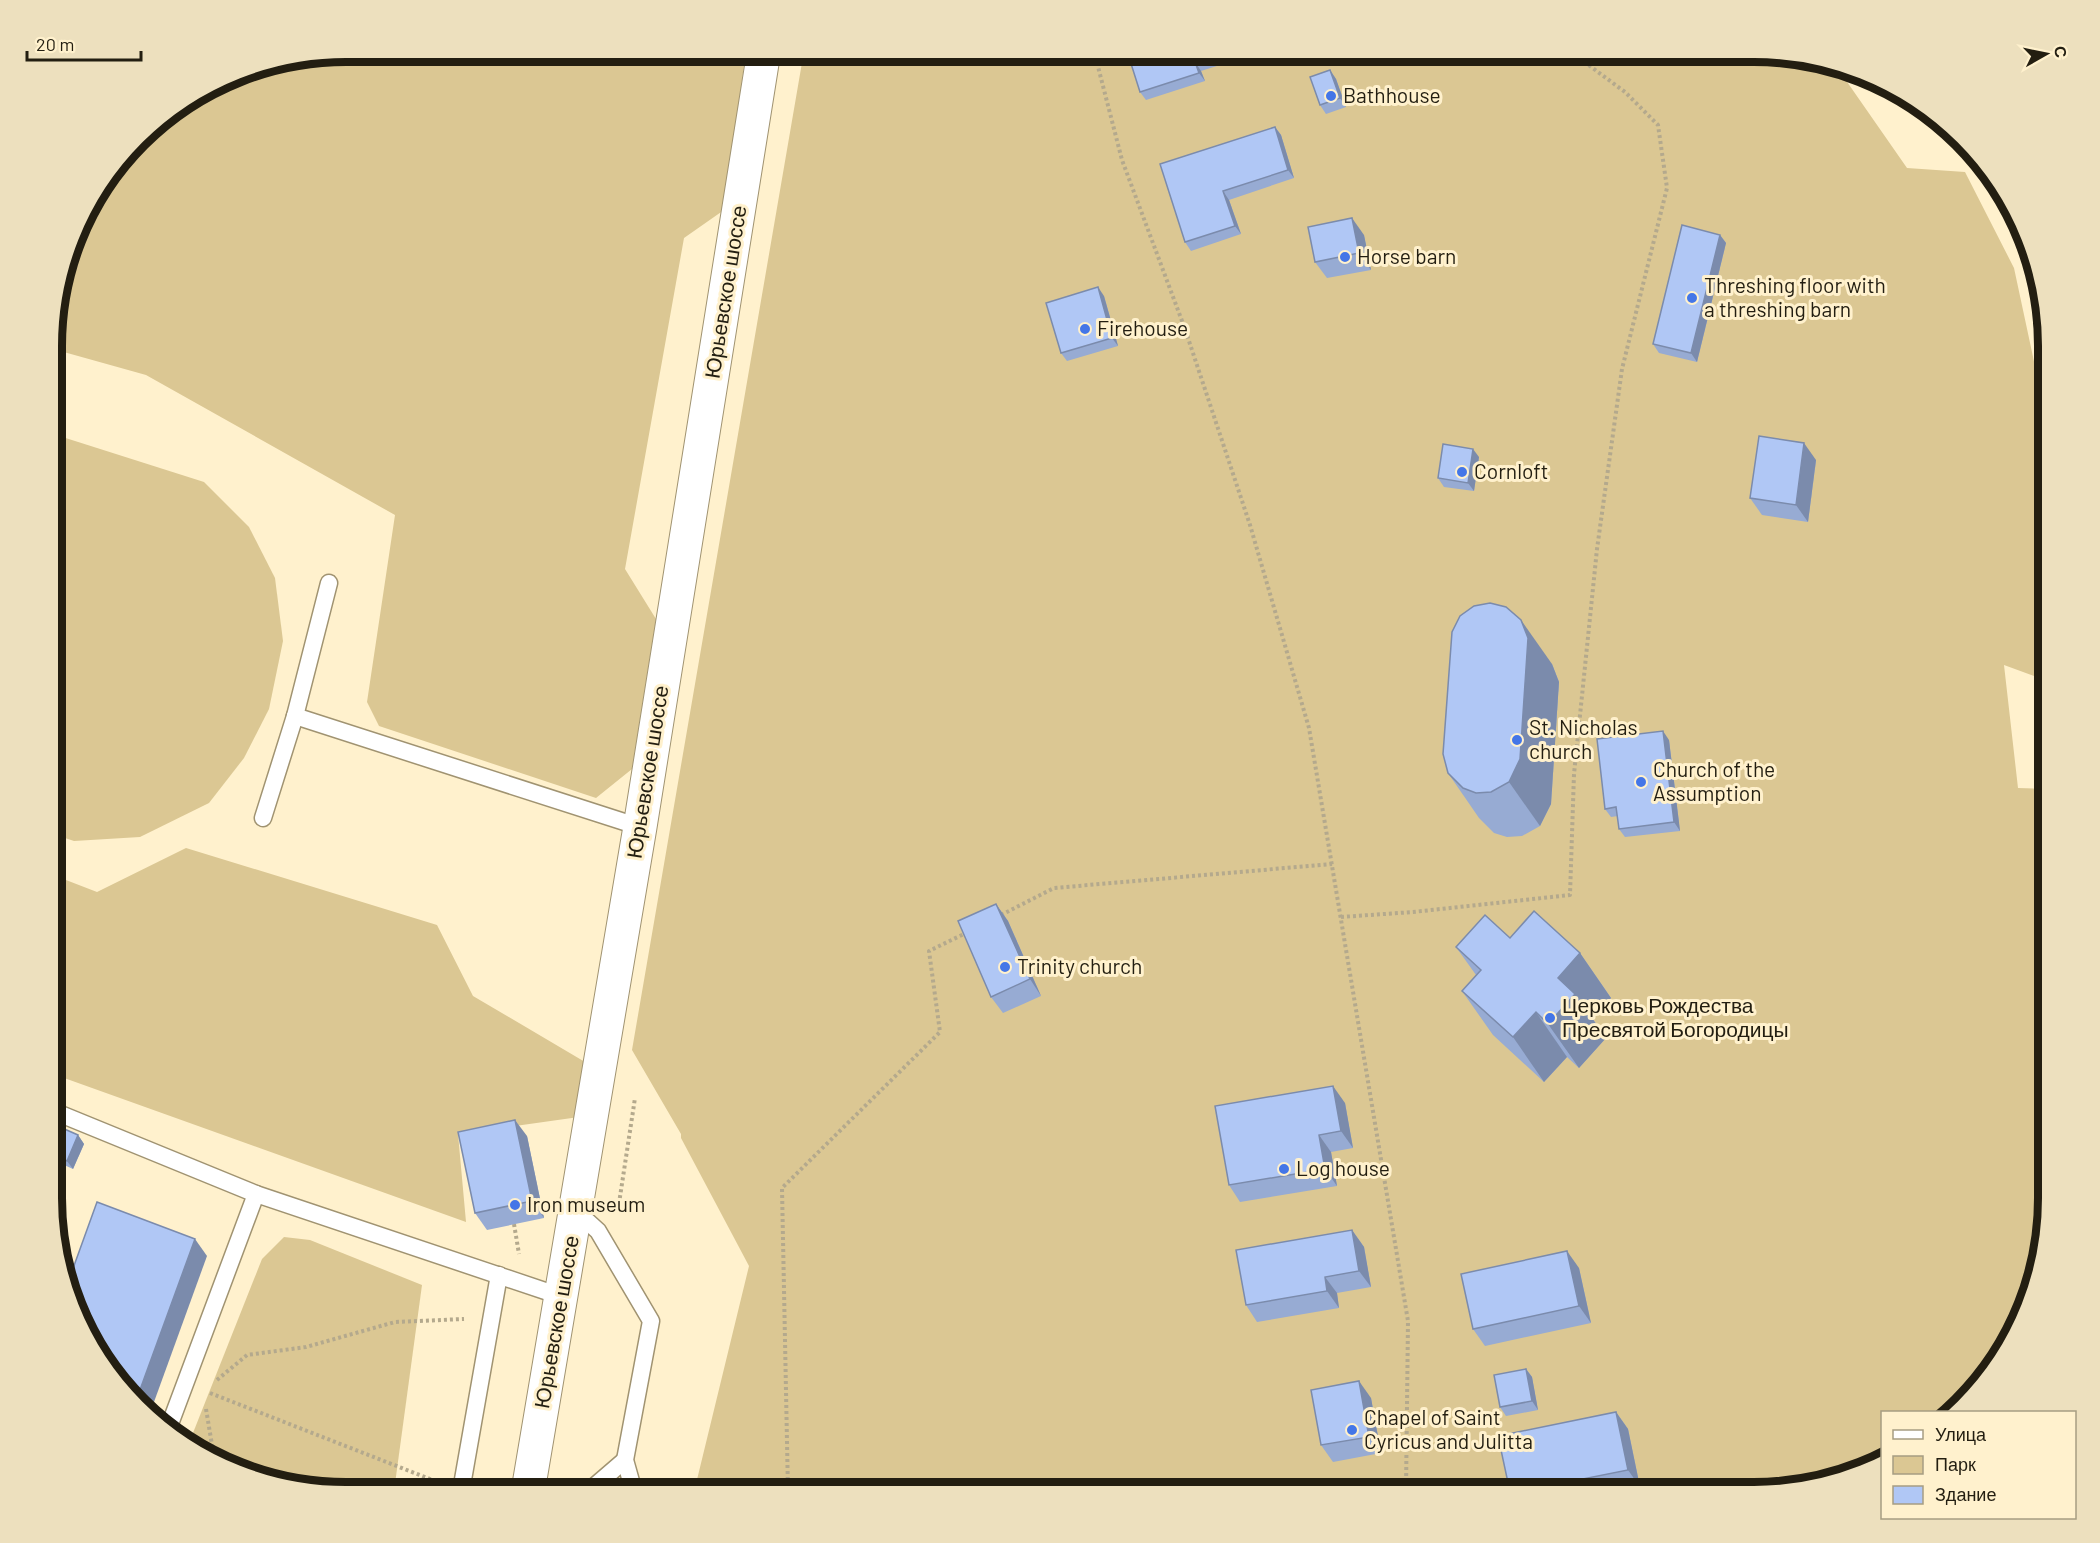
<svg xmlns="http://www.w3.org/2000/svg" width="2100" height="1543" font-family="Barlow,sans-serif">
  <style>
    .green { fill: #dbc793 }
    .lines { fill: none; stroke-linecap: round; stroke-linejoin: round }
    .lane-casing { stroke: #a09371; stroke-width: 19 }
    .secondary-casing { stroke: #a09371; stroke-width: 35 }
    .path { stroke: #b4a98d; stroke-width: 4; stroke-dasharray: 3 3; stroke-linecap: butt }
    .lane { stroke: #fff; stroke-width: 16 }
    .secondary { stroke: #fff; stroke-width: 33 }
    .wall { fill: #97abd3 }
    .shaded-wall { fill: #7b8bac }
    .building { fill: #b0c7f5; stroke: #7b8bac; stroke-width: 1.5 }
    .poi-dot { fill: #4476e7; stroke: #fff1cd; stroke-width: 2 }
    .labels { text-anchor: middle; stroke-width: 6; stroke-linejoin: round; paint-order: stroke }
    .poi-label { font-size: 21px; fill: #231e11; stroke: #fff1cd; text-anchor: start }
    .street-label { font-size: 21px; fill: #231e11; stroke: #fff1cd }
    .rim { fill: none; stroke: #231e11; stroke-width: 8 }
  </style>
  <rect width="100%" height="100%" fill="#fff1cd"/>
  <g class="green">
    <path d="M346,51h400l-22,159 -40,28 -59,331 31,50 -24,150 -36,29 -217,-72 -12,-24 28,-187 -249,-140 -93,-26v-42l29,-92 69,-91 82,-51z"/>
    <path d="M804,51l969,1 63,14 71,102 58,4 49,96 31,145 3,2v249l-11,13 -33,-12 14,123 28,1 2,6v421l-21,94 -39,67 -36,35h-70v50l-127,30h-1061l55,-226 -68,-128v-4l-49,-84z"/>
    <path d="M53,434l151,48 45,45 26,51 8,63 -14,68 -25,49 -35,45 -69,34 -66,4 -21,-7z"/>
    <path d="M186,848l251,77 36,71 112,66 -6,55 -121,17 8,88 -413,-148v-199l44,17z"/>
    <path d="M284,1237l26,3 112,45 -28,206h-67l-76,-15 -62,-33 73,-184z"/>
  </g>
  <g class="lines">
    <g class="lane-casing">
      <g id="lane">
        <path d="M295,716l345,111"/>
        <path d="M263,818l32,-102 34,-133"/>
        <path d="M53,1111l203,83 304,102"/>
        <path d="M576,1211l22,20 53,90 -26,139 9,32"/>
        <path d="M167,1432l89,-238"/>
        <path d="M461,1491l38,-216"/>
        <path d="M589,1491l36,-31"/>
      </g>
    </g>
    <g class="secondary-casing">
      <path id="secondary" d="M528,1491l112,-664 124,-776"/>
    </g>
    <g class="path">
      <path d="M1094,51l28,109 63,169 65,196 59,203 99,593 -2,171"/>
      <path d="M1001,915l53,-27 278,-24"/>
      <path d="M1341,917l72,-5 157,-17 4,-121 23,-225 25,-180 45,-181 -9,-63 -33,-33 -54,-40"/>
      <path d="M618,1210l17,-112"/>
      <path d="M514,1224l5,30"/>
      <path d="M217,1380l30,-25 59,-8 89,-25 69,-3"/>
      <path d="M210,1393l225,88"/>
      <path d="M206,1409l8,48"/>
      <path d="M788,1492l-6,-304 158,-156 -11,-81 39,-19"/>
    </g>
    <use href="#lane" class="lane"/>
    <use href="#secondary" class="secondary"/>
  </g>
  <g class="wall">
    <path d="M1127,51h113l2,7 -41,13 4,10 -59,19 -6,-8z"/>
    <path d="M1330,70l6,9 10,28 -20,7 -6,-9z"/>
    <path d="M1275,127l6,8 13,43 -65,22 12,34 -50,17 -6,-9 -25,-78z"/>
    <path d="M1364,235l7,35 -44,8 -12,-16z"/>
    <path d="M1720,235l6,8 -29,119 -38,-9 -6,-9z"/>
    <path d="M1104,296l14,50 -51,15 -6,-8z"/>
    <path d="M1479,457l-5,34 -30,-4 -6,-9z"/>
    <path d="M1816,460l-8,62 -46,-7 -12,-17z"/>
    <path d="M1552,664l7,18 -8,122 -11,22 -18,10 -15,1 -13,-4 -15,-15 -31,-45z"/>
    <path d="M1669,740l11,91 -55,6 -6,-8 -1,-13 -7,1 -6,-8z"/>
    <path d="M996,904l12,17 33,75 -38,17 -12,-16z"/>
    <path d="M1510,938l70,15 31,45 -19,20 14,20 -27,30 -12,-11 -23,25 -51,-47 -31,-44 14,-16 -20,-28z"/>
    <path d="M1345,1103l8,45 -22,4 6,34 -97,16 -11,-17z"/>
    <path d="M53,1124l25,11 6,9 -11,25 -20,-9z"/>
    <path d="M527,1136l17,82 -57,12 -12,-17z"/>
    <path d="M1352,1230l12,17 7,40 -34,6 2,15 -82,14 -11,-17z"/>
    <path d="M1579,1268l12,55 -106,23 -12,-17z"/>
    <path d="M1526,1369l6,8 6,33 -32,6 -6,-9z"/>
    <path d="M1371,1398l10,55 -48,9 -12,-17z"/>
    <path d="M1616,1412l12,17 12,58 -26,5h-104z"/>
  </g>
  <g class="shaded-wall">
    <path d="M1195,62l6,9 4,10 -6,-8z"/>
    <path d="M1330,70l6,9 10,28 -6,-9z"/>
    <path d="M1275,127l6,8 13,43 -6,-8z"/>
    <path d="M1223,191l6,9 12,34 -6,-8z"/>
    <path d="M1352,218l12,17 7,35 -12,-17z"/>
    <path d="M1720,235l6,8 -29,119 -6,-9z"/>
    <path d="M1098,287l6,9 14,50 -6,-8z"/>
    <path d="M1804,443l12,17 -8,62 -12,-17z"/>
    <path d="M1473,449l6,8 -5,34 -6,-8z"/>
    <path d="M1521,620l31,44 7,18 -8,122 -11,22 -31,-44z"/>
    <path d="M1663,731l6,9 11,91 -6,-9z"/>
    <path d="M996,904l12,17 33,75 -11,-17z"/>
    <path d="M1580,953l31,45 -19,20 14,20 -27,30 -31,-44 10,-46z"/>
    <path d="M1536,1012l31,45 -23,25 -31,-45z"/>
    <path d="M1333,1086l12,17 8,45 -12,-17z"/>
    <path d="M515,1120l12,16 17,82 -12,-17z"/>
    <path d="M78,1135l6,9 -11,25 -6,-8z"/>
    <path d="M1319,1135l12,17 6,34 -12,-17z"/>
    <path d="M1352,1230l12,17 7,40 -12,-16z"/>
    <path d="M195,1239l12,17 -57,157 -13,-15z"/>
    <path d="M1567,1251l12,17 12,55 -12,-17z"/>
    <path d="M1325,1277l12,16 2,15 -12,-17z"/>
    <path d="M1526,1369l6,8 6,33 -6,-9z"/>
    <path d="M1359,1381l12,17 10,55 -12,-16z"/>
    <path d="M1616,1412l12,17 12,58 -12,-17z"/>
  </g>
  <g class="building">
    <path d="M1127,51h102l-34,11 4,11 -59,19z"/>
    <path d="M1330,70l10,28 -20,7 -10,-28z"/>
    <path d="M1275,127l13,43 -65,21 12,35 -50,16 -25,-78z"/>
    <path d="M1352,218l7,35 -44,9 -7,-35z"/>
    <path d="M1682,225l38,10 -29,118 -38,-9z"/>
    <path d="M1098,287l14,51 -51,15 -15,-50z"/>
    <path d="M1759,436l45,7 -8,62 -46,-7z"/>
    <path d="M1443,444l30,5 -5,34 -30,-5z"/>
    <path d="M1490,603l16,4 15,13 7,18 -8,121 -11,23 -18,10 -15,1 -13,-5 -15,-15 -5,-19 9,-122 8,-16 14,-10z"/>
    <path d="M1663,731l11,91 -55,7 -3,-22 -11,2 -8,-70z"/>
    <path d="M996,904l34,75 -39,18 -33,-76z"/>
    <path d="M1534,911l46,42 -22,25 17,16 -27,30 -12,-12 -23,25 -51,-46 19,-21 -25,-23 29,-32 25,23z"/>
    <path d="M1333,1086l8,45 -22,4 6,34 -96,16 -14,-79z"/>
    <path d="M515,1120l17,81 -57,12 -17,-81z"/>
    <path d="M53,1124l25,11 -11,26 -14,-7z"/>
    <path d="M97,1202l98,37 -58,159 -47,-54 -24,-71 5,1z"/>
    <path d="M1352,1230l7,41 -34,6 2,14 -81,14 -10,-55z"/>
    <path d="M1567,1251l12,55 -106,23 -12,-55z"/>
    <path d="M1526,1369l6,32 -32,6 -6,-32z"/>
    <path d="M1359,1381l10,56 -48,8 -10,-55z"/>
    <path d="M1616,1412l12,58 -110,22h-8l-12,-56z"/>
  </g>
  <g class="poi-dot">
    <circle cx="1331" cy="96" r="6"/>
    <circle cx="1345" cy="257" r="6"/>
    <circle cx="1692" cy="298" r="6"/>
    <circle cx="1085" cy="329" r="6"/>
    <circle cx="1462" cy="472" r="6"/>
    <circle cx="1517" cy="740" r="6"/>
    <circle cx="1641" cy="782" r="6"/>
    <circle cx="1005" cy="967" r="6"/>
    <circle cx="1550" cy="1018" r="6"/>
    <circle cx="1284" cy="1169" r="6"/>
    <circle cx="515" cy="1205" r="6"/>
    <circle cx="1352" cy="1430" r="6"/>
  </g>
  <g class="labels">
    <g class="poi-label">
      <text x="1343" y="103">Bathhouse</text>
      <text x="1357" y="264">Horse barn</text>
      <text x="1704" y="293">Threshing floor with<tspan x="1704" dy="24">a threshing barn</tspan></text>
      <text x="1097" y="336">Firehouse</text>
      <text x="1474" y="479">Cornloft</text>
      <text x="1529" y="735">St. Nicholas<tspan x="1529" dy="24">church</tspan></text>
      <text x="1653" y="777">Church of the<tspan x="1653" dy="24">Assumption</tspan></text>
      <text x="1017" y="974">Trinity church</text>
      <text x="1562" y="1013">Церковь Рождества<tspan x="1562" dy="24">Пресвятой Богородицы</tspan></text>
      <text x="1296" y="1176">Log house</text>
      <text x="527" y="1212">Iron museum</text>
      <text x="1364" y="1425">Chapel of Saint<tspan x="1364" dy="24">Cyricus and Julitta</tspan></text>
    </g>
    <g class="street-label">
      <text transform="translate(726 292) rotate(-81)" y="7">Юрьевское шоссе</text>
      <text transform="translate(648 772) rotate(-81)" y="7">Юрьевское шоссе</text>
      <text transform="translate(557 1322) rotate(-80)" y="7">Юрьевское шоссе</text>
    </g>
  </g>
  <path d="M0 0H2100V1543H0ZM346 62H1754A284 284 0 0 1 2038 346V1198A284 284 0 0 1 1754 1482H346A284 284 0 0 1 62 1198V346A284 284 0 0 1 346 62Z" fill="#ede0be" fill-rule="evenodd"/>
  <path class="rim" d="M346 62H1754A284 284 0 0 1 2038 346V1198A284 284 0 0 1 1754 1482H346A284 284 0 0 1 62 1198V346A284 284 0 0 1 346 62Z"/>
  <rect x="1881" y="1411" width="195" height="108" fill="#fff1cd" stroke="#a79d82" stroke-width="1.5"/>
  <rect x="1893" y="1430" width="30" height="9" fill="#ffffff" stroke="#a79d82" stroke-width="1.5"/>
  <text x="1935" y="1441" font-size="18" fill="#231e11">Улица</text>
  <rect x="1893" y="1456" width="30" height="18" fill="#dbc793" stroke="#a79d82" stroke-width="1.5"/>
  <text x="1935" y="1471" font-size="18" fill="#231e11">Парк</text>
  <rect x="1893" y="1486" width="30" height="18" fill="#b0c7f5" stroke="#a79d82" stroke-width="1.5"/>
  <text x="1935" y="1501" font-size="18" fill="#231e11">Здание</text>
  <g transform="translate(2046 54) rotate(81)" stroke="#fff1cd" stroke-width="4.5" paint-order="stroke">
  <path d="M0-4.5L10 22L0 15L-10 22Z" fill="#231e11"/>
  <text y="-9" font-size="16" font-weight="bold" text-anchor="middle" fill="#231e11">С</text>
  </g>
  <path d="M27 51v9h114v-9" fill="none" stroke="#231e11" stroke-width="3"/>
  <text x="36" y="51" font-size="18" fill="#231e11" stroke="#fff1cd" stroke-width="4.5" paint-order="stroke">20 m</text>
</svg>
